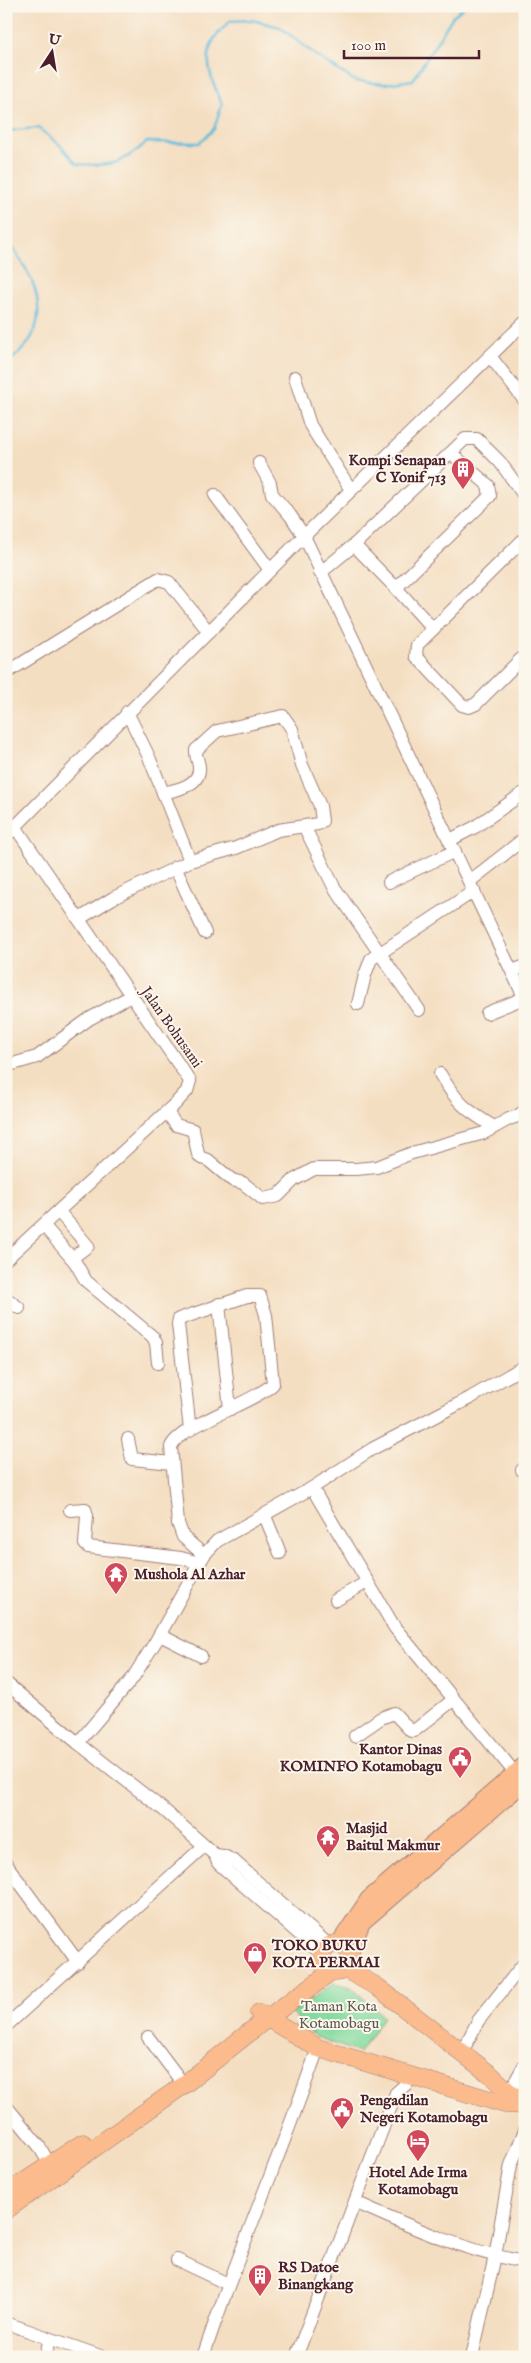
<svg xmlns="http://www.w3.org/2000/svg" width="531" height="2363" font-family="'IM FELL English',serif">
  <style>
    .green { fill: #83da9e; stroke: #667c64 }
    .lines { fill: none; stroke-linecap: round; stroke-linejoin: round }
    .stream { stroke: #5dbadb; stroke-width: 2.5 }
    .minor-casing { stroke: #9f7e76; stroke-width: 14 }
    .major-casing { stroke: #9f7e76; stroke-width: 17 }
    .highway-casing { stroke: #9f7e76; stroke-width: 19 }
    .minor { stroke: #fff; stroke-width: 12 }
    .major { stroke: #fbbb8d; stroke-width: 15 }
    .highway { stroke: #fbbb8d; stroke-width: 18 }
    .labels { text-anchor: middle; stroke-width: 4; stroke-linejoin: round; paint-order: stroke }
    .poi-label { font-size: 15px; font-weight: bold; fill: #4a1f2b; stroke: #fbf7ec; text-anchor: start }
    .street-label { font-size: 15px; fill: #4a1f2b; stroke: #fbf7ec }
    .park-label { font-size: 15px; fill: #5b574e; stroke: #fbf7ec }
  </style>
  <rect width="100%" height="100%" fill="#fbf7ec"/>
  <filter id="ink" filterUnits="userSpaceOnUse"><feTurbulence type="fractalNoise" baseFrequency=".02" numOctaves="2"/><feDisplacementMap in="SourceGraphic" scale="10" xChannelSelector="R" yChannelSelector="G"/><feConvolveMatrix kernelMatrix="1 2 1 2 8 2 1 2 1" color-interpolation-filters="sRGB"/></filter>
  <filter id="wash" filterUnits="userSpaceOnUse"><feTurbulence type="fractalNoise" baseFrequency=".0096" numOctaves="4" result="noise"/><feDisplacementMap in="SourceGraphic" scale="20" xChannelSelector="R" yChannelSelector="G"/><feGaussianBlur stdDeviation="1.12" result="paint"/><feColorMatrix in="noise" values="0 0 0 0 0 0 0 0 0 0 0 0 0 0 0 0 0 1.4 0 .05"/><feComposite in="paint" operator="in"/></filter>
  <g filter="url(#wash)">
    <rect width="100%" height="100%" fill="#f4dec1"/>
    <path class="green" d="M334,1983l17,4 33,30 -25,36 -45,-17 -22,-23z"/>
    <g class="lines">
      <g class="stream">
        <path d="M6,131l32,-3 21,16 18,20c36,2 42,2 70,-22l52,1 15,-14 8,-25c-9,-20 -20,-44 -8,-65 4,-6 11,-12 16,-18l22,-1 28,7 38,30 37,24 30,3 28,-4 40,-64 12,-10"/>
        <path d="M6,240c23,28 46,68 22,103 -6,8 -15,15 -22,22"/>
      </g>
    </g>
  </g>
  <g filter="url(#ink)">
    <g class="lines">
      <g class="minor-casing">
        <g id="minor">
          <path d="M490,356l35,45"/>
          <path d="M295,377l15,48 41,65"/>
          <path d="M259,463l11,20 2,11 18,21 14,21 221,463"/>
          <path d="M215,495l55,75"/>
          <path d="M525,538l-108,107 -1,11 46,49 7,2 7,-3 49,-49"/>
          <path d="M354,545l42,43 37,41"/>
          <path d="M320,573l34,-28 111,-106h12l23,23 25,35"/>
          <path d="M396,588l94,-92 -2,-11 -36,-31"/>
          <path d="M6,673l152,-94 11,3 40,50"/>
          <path d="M127,712l22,45 41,104"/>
          <path d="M304,826l30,61 85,123"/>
          <path d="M6,836l298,-300 221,-214"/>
          <path d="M450,840l25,-13 47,-33"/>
          <path d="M175,867l30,66"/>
          <path d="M470,881l55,-43"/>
          <path d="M389,882l66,-31"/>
          <path d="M79,919l34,-21 77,-37 46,-13 42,-18 40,-6 4,-3 -2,-15 -18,-41 -10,-36 -9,-13 -66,15 -21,19c-1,7 4,13 3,20 -1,16 -23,20 -36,23"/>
          <path d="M512,971l13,-5"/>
          <path d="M358,1004l7,-29 6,-16 103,-68"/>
          <path d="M487,1013l37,-15"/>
          <path d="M6,1066l31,-9 52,-38 42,-23"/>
          <path d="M440,1074c17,29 26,36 54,53"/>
          <path d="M167,1112l9,13 17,5 5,24 3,4 7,2 24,20 11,3 20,16 15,-3 16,-16 20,-11h42l21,-2 35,-14 72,-20 25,-14 9,-3 7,-6"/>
          <path d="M59,1212l29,34 -16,12"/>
          <path d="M44,1226l31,36 11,19 67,56 3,6 2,20"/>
          <path d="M6,1259l169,-155 12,-13 3,-10 -174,-253"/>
          <path d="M6,1298l13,10"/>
          <path d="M219,1304l11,105"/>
          <path d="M190,1430l-12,-106 1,-5 68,-23h13l6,19 7,69c-18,18 -96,43 -102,63l7,76 5,14 21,18"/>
          <path d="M128,1439l4,20 40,4"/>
          <path d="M522,1470l3,-2"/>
          <path d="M312,1488l83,140 120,145"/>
          <path d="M70,1510l15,-1 2,7 -2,28 3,3 93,11 19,5"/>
          <path d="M265,1516l15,37"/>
          <path d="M336,1600l31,-18"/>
          <path d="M160,1635l41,21"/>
          <path d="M6,1683l72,60 86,67 51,45 3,8 105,92"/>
          <path d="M355,1736l26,-18 13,-5 17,18h3l39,-31"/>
          <path d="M78,1743l54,-64 24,-38 48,-86 13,-14 95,-53 60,-39 98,-51 55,-32"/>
          <path d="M215,1855l9,1 11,6 95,84"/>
          <path d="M6,1864l72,98"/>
          <path d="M6,2026l198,-180"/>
          <path d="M148,2037l30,40"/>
          <path d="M461,2054l17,-33 47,-59"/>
          <path d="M509,2093l16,-29"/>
          <path d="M6,2106l33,40 11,19"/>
          <path d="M355,2202c54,24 111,50 170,60"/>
          <path d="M177,2260l51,24"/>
          <path d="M6,2323l97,34"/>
          <path d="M45,2357l5,-18"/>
          <path d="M203,2357c35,-105 79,-205 115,-309"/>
          <path d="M296,2357l100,-264 17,-15"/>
          <path d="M472,2357l23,-101 16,-91 14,-35"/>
        </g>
      </g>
      <g class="major-casing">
        <g id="major">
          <path d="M338,1944l30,-45 157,-135"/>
          <path d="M350,1955l12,-32 163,-141"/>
        </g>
      </g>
      <g class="highway-casing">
        <g id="highway">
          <circle cx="336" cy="1958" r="14"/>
          <path d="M345,1969l31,17 116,90 29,28"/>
          <path d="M259,2013l59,35 186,56 21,1"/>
          <path d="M6,2194l77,-51"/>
          <path d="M6,2210l179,-126 81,-65 67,-48"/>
        </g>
      </g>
      <use href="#minor" class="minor"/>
      <use href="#major" class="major"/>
      <use href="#highway" class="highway"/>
    </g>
  </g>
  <defs>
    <g id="building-pin" transform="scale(1.25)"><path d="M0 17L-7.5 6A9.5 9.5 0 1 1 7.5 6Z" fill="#d1495b" stroke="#fbf7ec"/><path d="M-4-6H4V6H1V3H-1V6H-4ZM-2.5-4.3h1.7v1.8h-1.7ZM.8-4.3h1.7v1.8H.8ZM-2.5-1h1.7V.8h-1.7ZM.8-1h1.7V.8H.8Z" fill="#fff"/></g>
    <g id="temple-pin" transform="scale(1.25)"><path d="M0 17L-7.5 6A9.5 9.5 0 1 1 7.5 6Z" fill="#d1495b" stroke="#fbf7ec"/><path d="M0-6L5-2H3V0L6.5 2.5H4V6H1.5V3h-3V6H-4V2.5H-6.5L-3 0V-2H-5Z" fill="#fff"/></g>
    <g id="civic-pin" transform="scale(1.25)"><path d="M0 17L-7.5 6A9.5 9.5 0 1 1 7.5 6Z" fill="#d1495b" stroke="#fbf7ec"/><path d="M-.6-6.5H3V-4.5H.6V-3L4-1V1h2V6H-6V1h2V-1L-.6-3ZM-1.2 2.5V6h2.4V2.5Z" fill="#fff"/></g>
    <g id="shop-pin" transform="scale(1.25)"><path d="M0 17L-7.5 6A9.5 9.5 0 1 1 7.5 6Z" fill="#d1495b" stroke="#fbf7ec"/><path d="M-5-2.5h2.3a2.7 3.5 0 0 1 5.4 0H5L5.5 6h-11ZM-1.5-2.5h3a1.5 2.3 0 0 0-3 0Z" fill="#fff"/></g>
    <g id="hotel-pin" transform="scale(1.25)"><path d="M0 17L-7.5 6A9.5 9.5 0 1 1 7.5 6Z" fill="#d1495b" stroke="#fbf7ec"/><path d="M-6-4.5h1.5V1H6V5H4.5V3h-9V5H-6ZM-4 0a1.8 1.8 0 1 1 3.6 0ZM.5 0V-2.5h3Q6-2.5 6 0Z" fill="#fff"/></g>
  </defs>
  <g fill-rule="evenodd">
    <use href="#building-pin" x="463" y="469"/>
    <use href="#temple-pin" x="116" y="1574"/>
    <use href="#civic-pin" x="460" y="1758"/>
    <use href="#temple-pin" x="328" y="1837"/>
    <use href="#shop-pin" x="255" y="1954"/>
    <use href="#civic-pin" x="342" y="2109"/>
    <use href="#hotel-pin" x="418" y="2141"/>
    <use href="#building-pin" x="260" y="2276"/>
  </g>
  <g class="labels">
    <g class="poi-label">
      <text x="446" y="465" text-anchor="end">Kompi Senapan<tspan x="446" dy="17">C Yonif 713</tspan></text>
      <text x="134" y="1579">Mushola Al Azhar</text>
      <text x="442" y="1754" text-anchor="end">Kantor Dinas<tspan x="442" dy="17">KOMINFO Kotamobagu</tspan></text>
      <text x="346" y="1833">Masjid<tspan x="346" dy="17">Baitul Makmur</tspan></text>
      <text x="272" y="1950">TOKO BUKU<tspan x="272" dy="17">KOTA PERMAI</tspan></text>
      <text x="360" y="2105">Pengadilan<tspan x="360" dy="17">Negeri Kotamobagu</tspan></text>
      <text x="418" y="2177" text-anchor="middle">Hotel Ade Irma<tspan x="418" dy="17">Kotamobagu</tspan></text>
      <text x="278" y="2272">RS Datoe<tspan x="278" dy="17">Binangkang</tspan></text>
    </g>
    <g class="street-label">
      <text transform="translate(172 1027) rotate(55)" y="5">Jalan Bohusami</text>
    </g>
    <g class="park-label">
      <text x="339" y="2011">Taman Kota<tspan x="339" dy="17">Kotamobagu</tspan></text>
    </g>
  </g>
  <rect width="531" height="2363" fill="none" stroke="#fbf7ec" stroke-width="25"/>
  <g transform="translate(52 52) rotate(12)" stroke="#fbf7ec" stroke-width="4" paint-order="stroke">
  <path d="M0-4L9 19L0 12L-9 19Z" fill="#4a1f2b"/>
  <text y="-8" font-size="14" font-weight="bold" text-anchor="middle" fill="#4a1f2b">U</text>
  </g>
  <path d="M344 50v8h135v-8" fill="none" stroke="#4a1f2b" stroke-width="2.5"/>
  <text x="351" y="50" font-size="15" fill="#4a1f2b" stroke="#fbf7ec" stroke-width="4" paint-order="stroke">100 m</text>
</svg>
